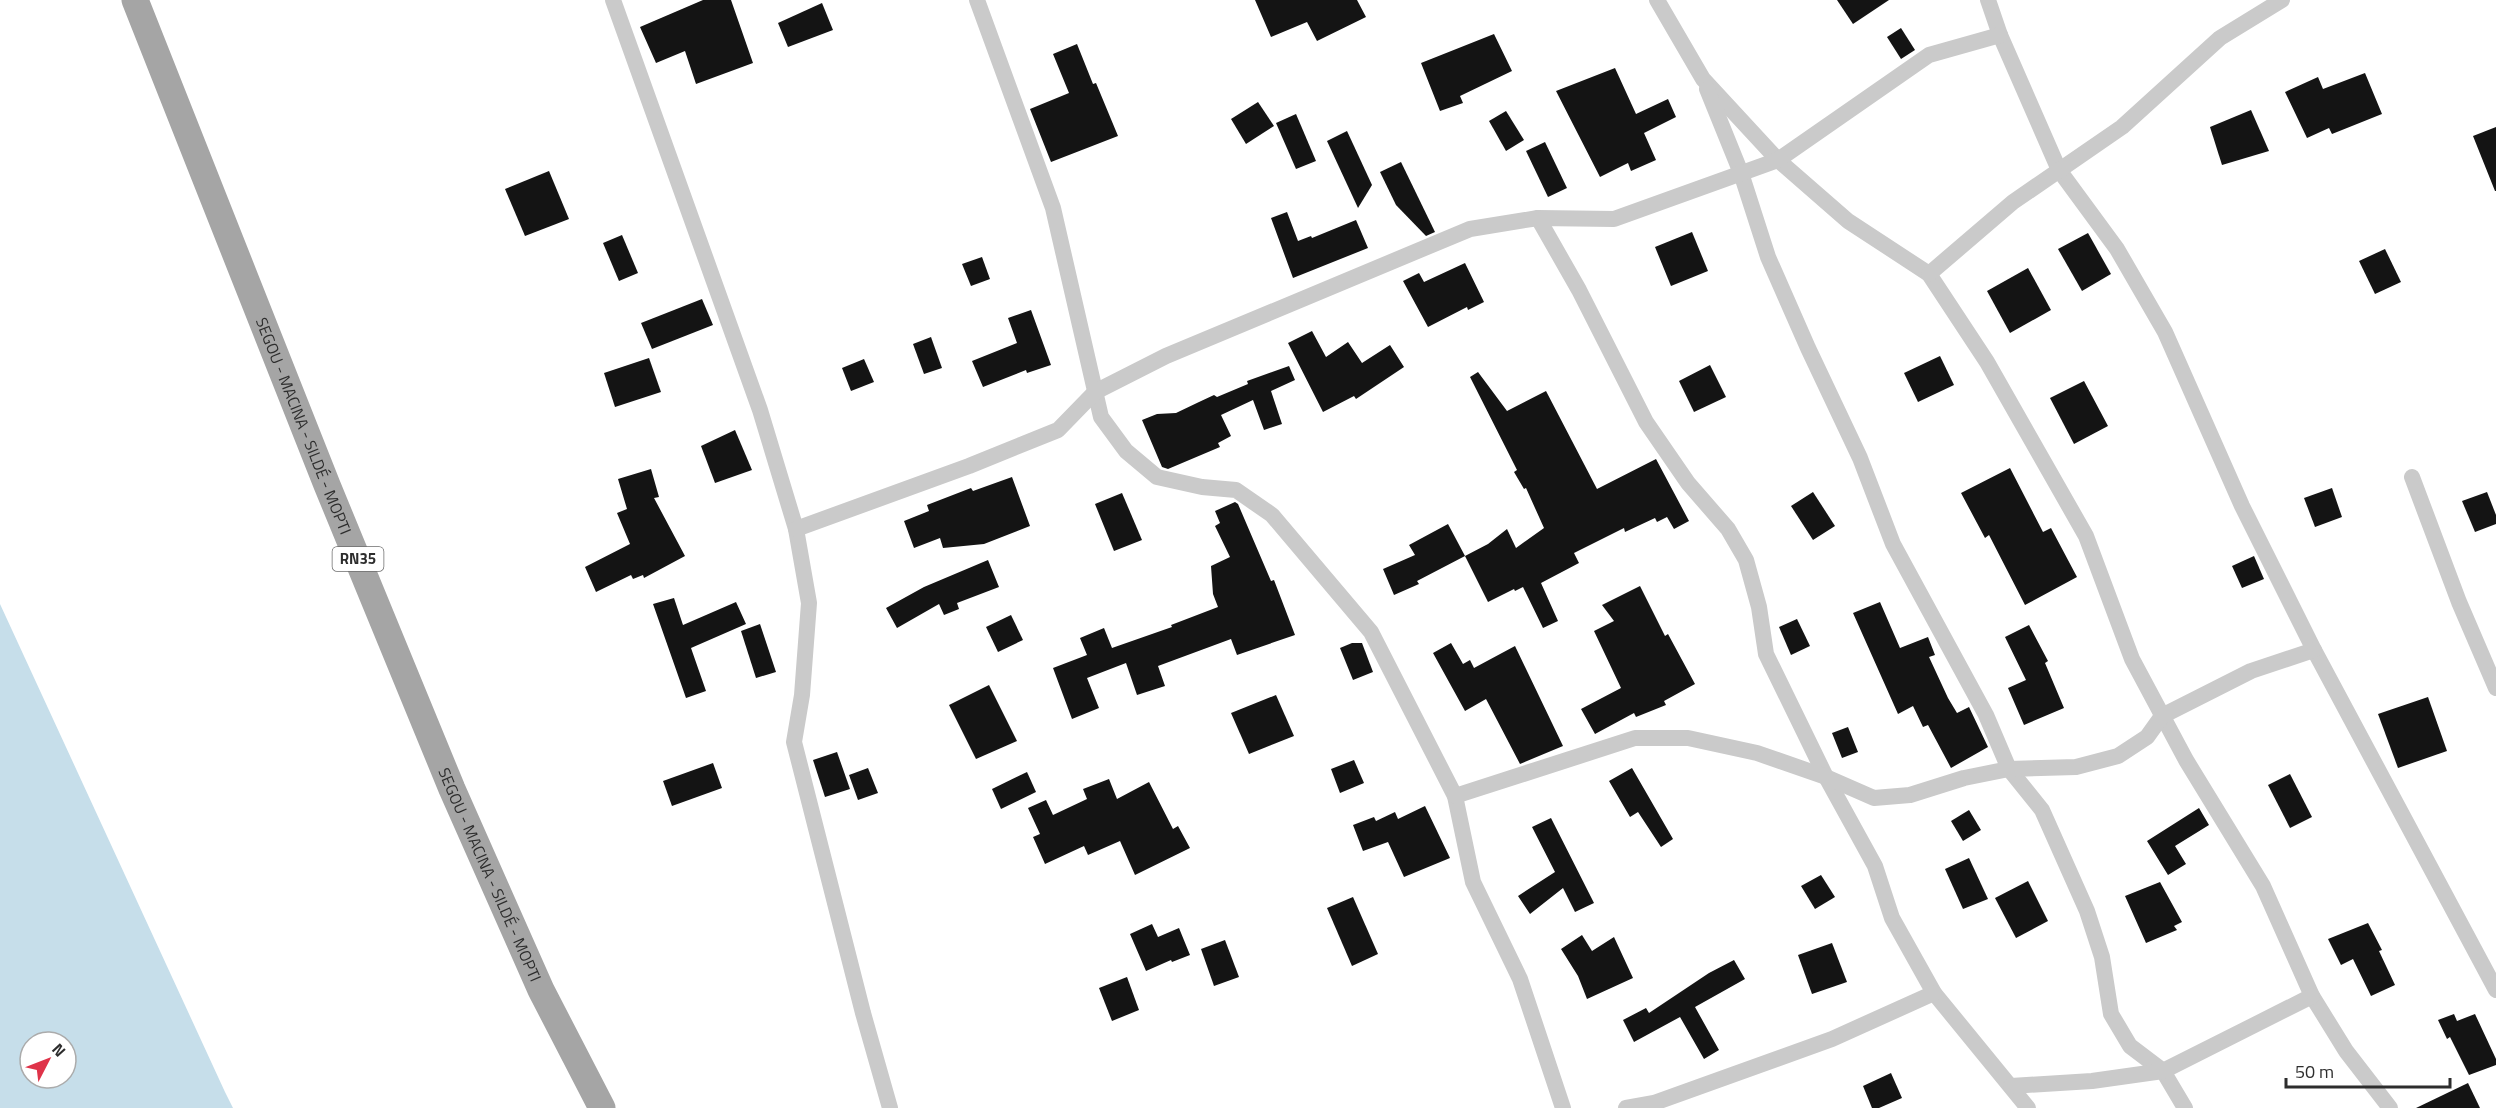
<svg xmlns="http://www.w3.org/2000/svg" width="2496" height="1108" font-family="'Titillium Web',sans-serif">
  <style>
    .water { fill: #c6deea; fill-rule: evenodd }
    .building { fill: #141414 }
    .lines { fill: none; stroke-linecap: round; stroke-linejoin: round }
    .minor { stroke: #cacaca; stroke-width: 16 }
    .primary { stroke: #a5a5a5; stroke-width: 27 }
    .labels { text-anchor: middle; stroke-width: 6; stroke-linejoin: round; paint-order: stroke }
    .shield { fill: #fff; stroke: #6c6c6c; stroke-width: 1.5 }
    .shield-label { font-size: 15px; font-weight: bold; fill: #2d2d2d }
    .street-label { font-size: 16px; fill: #2d2d2d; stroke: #fff }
  </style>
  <rect width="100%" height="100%" fill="#fff"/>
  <path class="water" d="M0,604l225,488 8,16h-233zM30,1042h36v36h-36z"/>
  <g class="building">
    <path d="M703,0h28l22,63 -57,21 -11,-33 -29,12 -16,-36z"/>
    <path d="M1255,0h102l9,17 -49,24 -10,-19 -36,15z"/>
    <path d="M1837,0h52l-36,24z"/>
    <path d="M822,3l11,27 -45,17 -10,-24z"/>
    <path d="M1901,28l14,22 -14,9 -14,-22z"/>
    <path d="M1494,34l18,37 -52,25 3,7 -23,8 -19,-48z"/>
    <path d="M1077,44l16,40 3,-1 22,53 -67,26 -21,-53 39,-16 -16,-39z"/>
    <path d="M1615,68l21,46 32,-15 8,18 -32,16 12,27 -25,11 -3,-8 -28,14 -44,-86z"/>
    <path d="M2365,73l17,41 -50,20 -3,-6 -22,10 -22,-46 33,-15 5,12z"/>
    <path d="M1258,102l16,24 -28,18 -15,-25z"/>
    <path d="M2251,110l18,41 -47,14 -12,-38z"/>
    <path d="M1506,111l18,29 -18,11 -17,-30z"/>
    <path d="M1296,114l20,47 -20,8 -20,-46z"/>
    <path d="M2496,127v64h-1l-22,-55z"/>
    <path d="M1347,131l25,54 -14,23 -31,-67z"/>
    <path d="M1545,142l22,46 -19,9 -22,-46z"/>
    <path d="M1401,162l34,70 -9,4 -30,-31 -16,-33z"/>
    <path d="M549,171l20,48 -44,17 -20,-47z"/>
    <path d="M1287,212l11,29 13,-5 1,2 44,-18 12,28 -75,30 -22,-60z"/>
    <path d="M1692,232l16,39 -37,15 -16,-39z"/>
    <path d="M2088,233l23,41 -29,17 -24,-42z"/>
    <path d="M622,235l16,38 -19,8 -16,-38z"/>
    <path d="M2385,249l16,33 -26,12 -16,-33z"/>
    <path d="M982,257l8,22 -19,7 -9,-22z"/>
    <path d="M1465,263l19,39 -16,8 -1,-3 -39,20 -25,-46 16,-8 5,9z"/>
    <path d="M2028,268l23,42 -41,23 -23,-42z"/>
    <path d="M702,299l11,26 -61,24 -11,-26z"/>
    <path d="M1031,310l20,55 -24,8 -1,-3 -43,17 -11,-26 45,-18 -9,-25z"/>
    <path d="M1312,331l14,26 22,-15 14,21 28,-18 14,22 -48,32 -2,-3 -31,16 -35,-69z"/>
    <path d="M931,337l11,31 -18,6 -11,-30z"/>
    <path d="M1940,356l14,29 -36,17 -14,-29z"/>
    <path d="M649,358l12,34 -46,15 -11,-34z"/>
    <path d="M864,359l10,23 -23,9 -9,-23z"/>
    <path d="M1710,365l16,32 -32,15 -15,-31z"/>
    <path d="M1289,366l6,14 -24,11 11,33 -18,6 -11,-30 -32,15 10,21 -13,7 2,4 -52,22 -6,-2 -20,-47 15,-6 19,-1 23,-11 15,-7 3,2 31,-13 -1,-3z"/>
    <path d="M1478,372l29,39 39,-20 51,98 59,-30 33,62 -15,8 -7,-12 -10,5 -2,-4 -30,14 -1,-4 -50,25 5,10 -38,20 17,38 -15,7 -20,-41 -8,4 -1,-2 -26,13 -23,-46 23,-12 19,-15 9,19 28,-20 -18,-40 -2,1 -10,-17 3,-2 -47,-93z"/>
    <path d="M2084,381l24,45 -34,18 -24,-46z"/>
    <path d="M735,430l17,40 -37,13 -14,-37z"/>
    <path d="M2010,468l33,64 8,-4 26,49 -52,28 -36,-70 -4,3 -24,-45z"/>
    <path d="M651,469l8,28 -5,1 31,58 -41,22 -1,-3 -10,4 -2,-4 -35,17 -11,-25 45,-23 -13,-31 10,-4 -9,-30z"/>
    <path d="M1012,477l18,49 -46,18 -41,4 -3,-10 -26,10 -10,-27 25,-10 -2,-6 44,-17 2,3z"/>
    <path d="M2332,488l10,29 -27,10 -11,-29z"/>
    <path d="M1813,492l22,34 -22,14 -22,-34z"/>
    <path d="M2487,492l9,23v9l-21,8 -13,-31z"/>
    <path d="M1122,493l20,47 -28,11 -19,-47z"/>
    <path d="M1235,502l3,2 33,77 3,-1 21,55 -58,20 -6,-16 -73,27 7,20 -28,9 -11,-32 -39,15 12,30 -27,11 -19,-51 34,-13 -7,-17 24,-10 8,20 60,-21 -1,-2 47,-18 -5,-13 -2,-28 19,-9 -15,-31 5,-3 -5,-12z"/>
    <path d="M1448,524l17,32 -48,25 2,3 -25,11 -11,-26 32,-14 -6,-10z"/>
    <path d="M2254,556l10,23 -22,9 -10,-22z"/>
    <path d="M988,560l11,27 -42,16 2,6 -15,6 -5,-11 -42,24 -11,-20 38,-21z"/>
    <path d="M1640,586l25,50 3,-2 27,50 -31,17 2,4 -30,12 -2,-4 -39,21 -14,-25 40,-21 -27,-57 20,-10 -12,-16z"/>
    <path d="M674,598l9,27 53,-23 10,22 -55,24 15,43 -20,7 -33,-94z"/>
    <path d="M1880,602l20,46 28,-11 7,18 -6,2 19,41 9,15 12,-6 19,40 -37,21 -23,-43 -5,2 -10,-21 -15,8 -45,-101z"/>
    <path d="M1011,615l12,25 -25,12 -12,-25z"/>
    <path d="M1797,619l13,27 -19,9 -12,-28z"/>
    <path d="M760,624l16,48 -20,6 -15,-47z"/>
    <path d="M2029,625l19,36 -3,2 19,45 -40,17 -16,-37 18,-8 -21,-43z"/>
    <path d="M1352,643h10l11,29 -20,8 -13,-32z"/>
    <path d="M1451,643l12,21 7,-4 4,8 41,-22 48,100 -43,18 -34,-65 -21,12 -32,-58z"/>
    <path d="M989,685l28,56 -41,18 -27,-54z"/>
    <path d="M1276,695l18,41 -45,18 -18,-41z"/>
    <path d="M2428,697l19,54 -49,17 -20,-54z"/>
    <path d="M1848,727l10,25 -16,6 -10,-25z"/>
    <path d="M837,752l13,37 -25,8 -12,-37z"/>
    <path d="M1354,760l10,23 -24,10 -9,-24z"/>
    <path d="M713,763l9,25 -50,18 -9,-25z"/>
    <path d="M868,768l10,25 -20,7 -9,-25z"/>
    <path d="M1632,768l41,71 -12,8 -23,-35 -8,5 -21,-36z"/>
    <path d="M1027,772l9,20 -35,17 -9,-20z"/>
    <path d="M2290,774l22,43 -22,11 -22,-43z"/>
    <path d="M1109,779l8,20 32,-17 24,47 5,-3 12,22 -55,27 -15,-34 -32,14 -4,-9 -39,18 -12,-27 7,-3 -12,-26 18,-8 7,15 34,-16 -4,-10z"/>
    <path d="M1425,806l25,52 -46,19 -16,-35 -25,9 -10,-26 21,-8 2,4 19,-9 3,7z"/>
    <path d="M2199,808l10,17 -34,21 11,18 -18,11 -21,-34z"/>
    <path d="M1969,810l12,20 -18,11 -12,-20z"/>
    <path d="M1551,818l43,85 -19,9 -12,-24 -33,26 -12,-18 37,-24 -23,-45z"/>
    <path d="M1969,858l19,41 -25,10 -18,-40z"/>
    <path d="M1821,875l14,22 -20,12 -14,-23z"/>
    <path d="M2028,881l20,40 -32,17 -21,-40z"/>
    <path d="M2160,882l22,40 -8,4 3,4 -31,13 -21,-47z"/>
    <path d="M1353,897l25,57 -26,12 -25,-58z"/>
    <path d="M2368,923l14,27 -3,1 16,34 -24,11 -18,-37 -12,6 -13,-26z"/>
    <path d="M1152,924l6,13 21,-9 11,27 -18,7 -1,-2 -25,11 -16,-37z"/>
    <path d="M1582,935l10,16 22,-14 19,41 -46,21 -9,-23 -17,-27z"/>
    <path d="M1225,940l14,37 -25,9 -13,-37z"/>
    <path d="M1832,943l15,39 -35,12 -14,-39z"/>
    <path d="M1734,960l11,19 -50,28 24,43 -15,9 -24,-42 -46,25 -11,-22 23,-12 3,5 60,-40z"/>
    <path d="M1127,977l12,33 -27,11 -13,-33z"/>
    <path d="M2454,1014l3,7 18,-7 21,45v6l-27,10 -19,-38 -3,2 -9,-19z"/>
    <path d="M1891,1073l11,25 -23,10h-7l-9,-22z"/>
    <path d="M2468,1083l12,25h-64z"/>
  </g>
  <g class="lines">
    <g class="minor">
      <path d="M613,0l147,410 36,119 13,74 -7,92 -8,47 69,271 27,95"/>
      <path d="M977,0l76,208 48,209 25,34 31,26 45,10 34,3 36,25 99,117 84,164 18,86 47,97 43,129"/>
      <path d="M1657,0l46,79 75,81 70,61 81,53 58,88 99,174 46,123 54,101 77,126 49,110 34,55 44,57"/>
      <path d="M1988,0l12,35 59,135 58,79 48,83 77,174 72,144 182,340"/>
      <path d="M1707,89l34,84 27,84 40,91 52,110 33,86 93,171 23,54 33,41 45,101 15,46 9,57 19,32 33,25 22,37"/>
      <path d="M1538,218l41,72 67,132 42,61 40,46 18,31 13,47 7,47 60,123 49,89 17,52 42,75 94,115"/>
      <path d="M1929,274l84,-72 109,-75 98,-89 62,-38"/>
      <path d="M2412,477l47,125 37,86"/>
      <path d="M796,529l173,-63 89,-36 37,-38 71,-36 304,-127 68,-11 76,1 164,-59 151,-105 71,-20"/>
      <path d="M1455,796l180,-58h53l69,15 69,24 48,21 36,-3 54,-17 45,-9 67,-2 42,-11 29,-19 15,-21 89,-45 63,-21"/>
      <path d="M2011,1086l81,-5 71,-10 149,-75"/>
      <path d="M1626,1108l28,-5 178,-64 102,-46"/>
    </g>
    <path class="primary" id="s1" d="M135,0l192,485 125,304 89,201 61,118"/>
  </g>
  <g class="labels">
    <rect class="shield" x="332.5" y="547" width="51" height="24" rx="4.5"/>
    <g class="shield-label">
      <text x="358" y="564">RN35</text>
    </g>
    <g class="street-label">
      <text dy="6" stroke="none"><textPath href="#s1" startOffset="458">SEGOU - MACINA - SILDÉ - MOPTI</textPath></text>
      <text dy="6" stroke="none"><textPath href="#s1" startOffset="944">SEGOU - MACINA - SILDÉ - MOPTI</textPath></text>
    </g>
  </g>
  <g transform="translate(48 1060) rotate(48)"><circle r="28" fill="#ffffff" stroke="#ababab" stroke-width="1.5"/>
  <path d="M0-4.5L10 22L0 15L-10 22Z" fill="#df3349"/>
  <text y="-9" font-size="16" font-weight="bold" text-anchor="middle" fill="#2d2d2d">N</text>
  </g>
  <path d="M2286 1078v9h164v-9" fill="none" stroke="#2d2d2d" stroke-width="3"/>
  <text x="2295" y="1078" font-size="18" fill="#2d2d2d" stroke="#ffffff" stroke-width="4.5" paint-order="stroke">50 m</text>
</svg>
